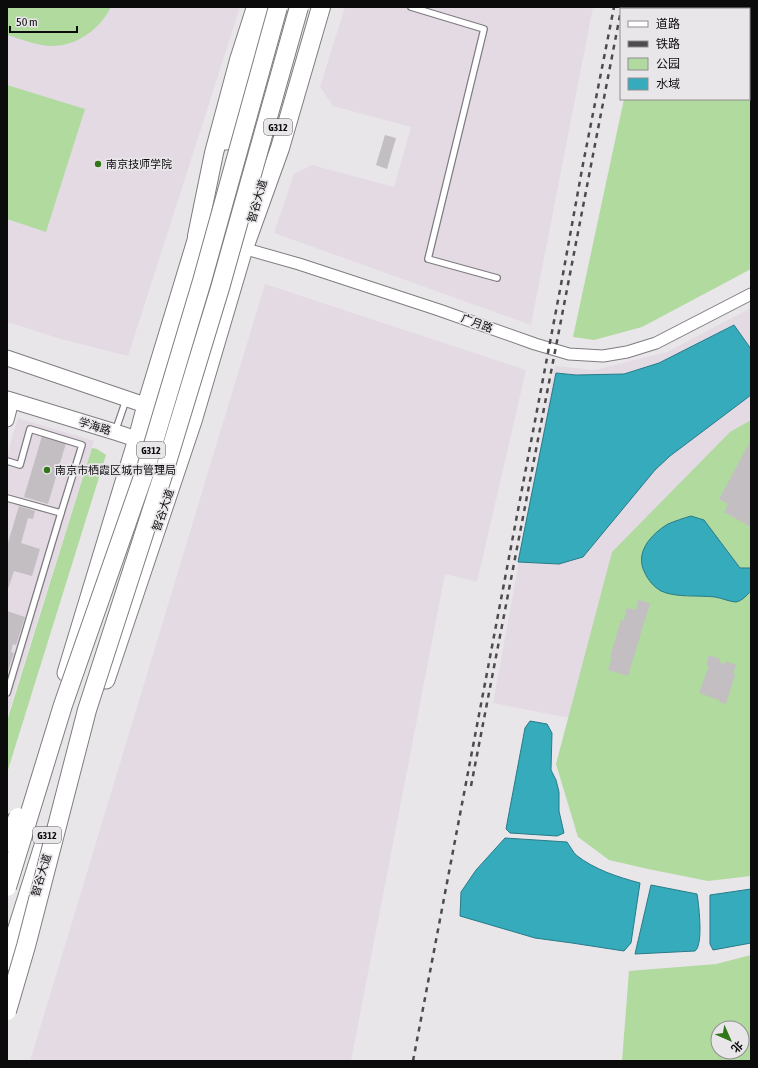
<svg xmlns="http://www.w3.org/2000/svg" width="758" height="1068" font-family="'Asap Condensed','Noto Sans SC',sans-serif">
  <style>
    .built { fill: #e3dae4 }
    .green { fill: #b1da9f; fill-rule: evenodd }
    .water { fill: #35abbc; stroke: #297b87 }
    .building { fill: #c2bec2 }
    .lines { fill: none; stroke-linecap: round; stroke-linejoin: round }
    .service-casing { stroke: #7f7c80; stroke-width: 8 }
    .minor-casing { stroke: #7f7c80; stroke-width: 13 }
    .tertiary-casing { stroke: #7f7c80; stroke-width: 15 }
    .secondary-casing { stroke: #7f7c80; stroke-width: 17 }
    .primary-casing { stroke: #7f7c80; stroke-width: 19 }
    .trunk-casing { stroke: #7f7c80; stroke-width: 20 }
    .service { stroke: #fff; stroke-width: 5.5 }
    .minor { stroke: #fff; stroke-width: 11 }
    .tertiary { stroke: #fff; stroke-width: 13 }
    .secondary { stroke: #fff; stroke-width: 15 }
    .primary { stroke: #fff; stroke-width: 17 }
    .trunk { stroke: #fff; stroke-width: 18 }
    .rail { stroke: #4d4b4d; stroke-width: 2.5; stroke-dasharray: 5 5; stroke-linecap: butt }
    .trunk-bridge-casing { stroke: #7f7c80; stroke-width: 20; stroke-linecap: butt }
    .trunk-bridge { stroke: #fff; stroke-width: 18 }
    .poi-dot { fill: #317719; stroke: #e9e6ea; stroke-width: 1.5 }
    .labels { text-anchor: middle; stroke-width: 3.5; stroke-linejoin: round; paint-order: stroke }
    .shield { fill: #e9e6ea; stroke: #4e4d4f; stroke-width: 1 }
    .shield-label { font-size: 10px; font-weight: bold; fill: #0c0b0c }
    .poi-label { font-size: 11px; fill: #0c0b0c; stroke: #e9e6ea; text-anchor: start }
    .street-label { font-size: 11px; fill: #0c0b0c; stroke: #e9e6ea }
  </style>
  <rect width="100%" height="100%" fill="#e9e6ea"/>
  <g class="built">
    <path d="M7,7h233l-112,349 -67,-17 -54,-17z"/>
    <path d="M345,7h248l-62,318 -257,-92 20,-59 18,-9 82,22 17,-60 -78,-21 -13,-19z"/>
    <path d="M265,284l261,86 -49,212 -32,-8 -94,487h-321z"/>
    <path d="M751,308v446l-6,-2 -252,-49 62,-337 40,4 72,-18z"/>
    <path d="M18,418l76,23 -87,276v-262z"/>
  </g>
  <g class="green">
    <path d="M7,7h104c-11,22 -34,39 -59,39 -15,0 -31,-7 -45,-11z"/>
    <path d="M643,7h108v262l-109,58 -48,13 -21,-3 51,-238h125v-90h-106z"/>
    <path d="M7,85l78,24 -39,123 -39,-13z"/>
    <path d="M751,420v456l-43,5 -60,-12 -39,-9 -31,-23 -22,-73 56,-212 118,-120z"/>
    <path d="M92,448l5,1 9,6 -99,318v-52z"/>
    <path d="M751,955v106h-129l7,-90 87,-7zM718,1028h24v24h-24z"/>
  </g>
  <g class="water">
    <path d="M734,325l17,24v46l-81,61 -15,14 -72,87 -24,7 -41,-2 38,-189 20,2 48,-1 35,-11z"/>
    <path d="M691,516l13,4 36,48h11v23c-4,4 -9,10 -15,11 -6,0 -14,-4 -21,-5 -16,-2 -39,1 -54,-6 -7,-4 -13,-11 -16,-18 -11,-20 6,-39 23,-49 7,-3 16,-6 23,-8z"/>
    <path d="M530,721l17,3 5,9 -1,37 5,10 3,12v19l5,22 -7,3 -47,-3 -4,-4 19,-101z"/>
    <path d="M505,838l62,4c3,4 6,10 9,13 19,15 42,22 64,28l-9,60 -7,8 -52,-8 -37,-5 -75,-22 1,-24 15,-22z"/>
    <path d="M651,885l46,9c2,11 5,42 1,52 0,2 -2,4 -3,5l-60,3z"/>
    <path d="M751,889v54l-38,7 -3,-6v-49z"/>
  </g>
  <g class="building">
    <path d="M385,135l11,3 -9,31 -11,-4z"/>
    <path d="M42,436l24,7 -18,61 -24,-7z"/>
    <path d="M751,440v87l-27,-15 4,-8 -9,-5z"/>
    <path d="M19,506l16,5 -2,8 -5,-1 -7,25 19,6 -8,27 -18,-5 -7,21v-46z"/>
    <path d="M638,600l12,3 -22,73 -20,-6 4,-13h-2l11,-37h3l3,-12 9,2z"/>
    <path d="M7,611l18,6 -9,28 -3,-1 -2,8 3,1 -6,18h-1z"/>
    <path d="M709,655l11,4 -1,3 6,2 1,-3 10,4 -3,9 2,1 -9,29 -7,-2v-2l-20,-7 10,-27 -3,-1z"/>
  </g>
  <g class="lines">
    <g class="service-casing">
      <g id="service">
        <path d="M411,7l73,22 -56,230 69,19"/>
        <path d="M115,432l11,-32"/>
        <path d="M7,461l13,4 10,-36 52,16 -21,68 -54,-15"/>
        <path d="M7,693l54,-180"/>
      </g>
    </g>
    <g class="minor-casing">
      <path id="minor" d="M207,238l92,26 140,46 96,34 34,10 34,2 24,-4 29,-9 95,-49"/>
    </g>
    <g class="tertiary-casing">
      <path id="tertiary" d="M7,420l5,-19"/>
    </g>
    <g class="secondary-casing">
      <g id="secondary">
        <path d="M7,358l185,63"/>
        <path d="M7,399l108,33 67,22"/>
      </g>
    </g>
    <g class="primary-casing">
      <g id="primary">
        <path d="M226,141l40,-134"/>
        <path d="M66,673l71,-234 9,-34 55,-181"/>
        <path d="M106,680l87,-259 55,-186"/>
      </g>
    </g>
    <g class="trunk-casing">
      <g id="trunk">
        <path d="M197,236l17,-83 25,-93 17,-53"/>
        <path d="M244,248l36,-100 41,-141"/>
        <path d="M7,961l39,-123"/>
      </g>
    </g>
    <use href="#service" class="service"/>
    <use href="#minor" class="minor"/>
    <use href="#tertiary" class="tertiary"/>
    <use href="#secondary" class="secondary"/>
    <use href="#primary" class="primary"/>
    <use href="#trunk" class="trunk"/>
    <g class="rail">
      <path d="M471,786l150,-776"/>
      <path d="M413,1061l150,-787 20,-110 31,-157"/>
    </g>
    <g class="trunk-bridge-casing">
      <g id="trunk-bridge">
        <path d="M7,843l11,-26"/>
        <path d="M7,887l56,-182 83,-237 56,-187 76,-274"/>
        <path d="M7,1011l19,-65 61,-236 77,-238 56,-184 79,-281"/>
      </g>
    </g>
    <use href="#trunk-bridge" class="trunk-bridge"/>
  </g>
  <g class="poi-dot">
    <circle cx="98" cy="164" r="4"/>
    <circle cx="47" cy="470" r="4"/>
  </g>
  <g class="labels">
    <g class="shield">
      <rect x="264" y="119" width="28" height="16" rx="3"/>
      <rect x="137" y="442" width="28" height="16" rx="3"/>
      <rect x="33" y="827" width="28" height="16" rx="3"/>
    </g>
    <g class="shield-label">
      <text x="278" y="131">G312</text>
      <text x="151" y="454">G312</text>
      <text x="47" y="839">G312</text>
    </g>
    <g class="poi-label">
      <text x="106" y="168">南京技师学院</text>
      <text x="55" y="474">南京市栖霞区城市管理局</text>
    </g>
    <g class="street-label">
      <text transform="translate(257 201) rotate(-74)" y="4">智谷大道</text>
      <text transform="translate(477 323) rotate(20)" y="4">广月路</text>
      <text transform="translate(95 426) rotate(17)" y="4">学海路</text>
      <text transform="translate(163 510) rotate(-71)" y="4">智谷大道</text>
      <text transform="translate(41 875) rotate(-73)" y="4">智谷大道</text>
    </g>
  </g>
  <rect width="758" height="1068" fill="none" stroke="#0c0b0c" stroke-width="16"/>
  <rect x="620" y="8" width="130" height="92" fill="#e9e6ea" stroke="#918e91"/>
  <rect x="628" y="21" width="20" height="6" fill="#ffffff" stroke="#918e91"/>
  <text x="656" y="28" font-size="12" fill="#0c0b0c">道路</text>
  <rect x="628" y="41" width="20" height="6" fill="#4d4b4d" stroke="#918e91"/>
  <text x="656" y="48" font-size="12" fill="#0c0b0c">铁路</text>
  <rect x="628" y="58" width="20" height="12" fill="#b1da9f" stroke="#918e91"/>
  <text x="656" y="68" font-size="12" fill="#0c0b0c">公园</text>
  <rect x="628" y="78" width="20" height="12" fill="#35abbc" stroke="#918e91"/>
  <text x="656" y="88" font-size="12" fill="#0c0b0c">水域</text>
  <g transform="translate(730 1040) rotate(135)"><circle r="19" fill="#e9e6ea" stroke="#918e91"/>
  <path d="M0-3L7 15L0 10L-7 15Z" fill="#317719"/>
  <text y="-6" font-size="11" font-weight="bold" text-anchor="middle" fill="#0c0b0c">北</text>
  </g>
  <path d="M10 26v6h67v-6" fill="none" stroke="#0c0b0c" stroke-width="2"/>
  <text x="16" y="26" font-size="12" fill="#0c0b0c" stroke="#e9e6ea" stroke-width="3" paint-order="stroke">50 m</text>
</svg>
